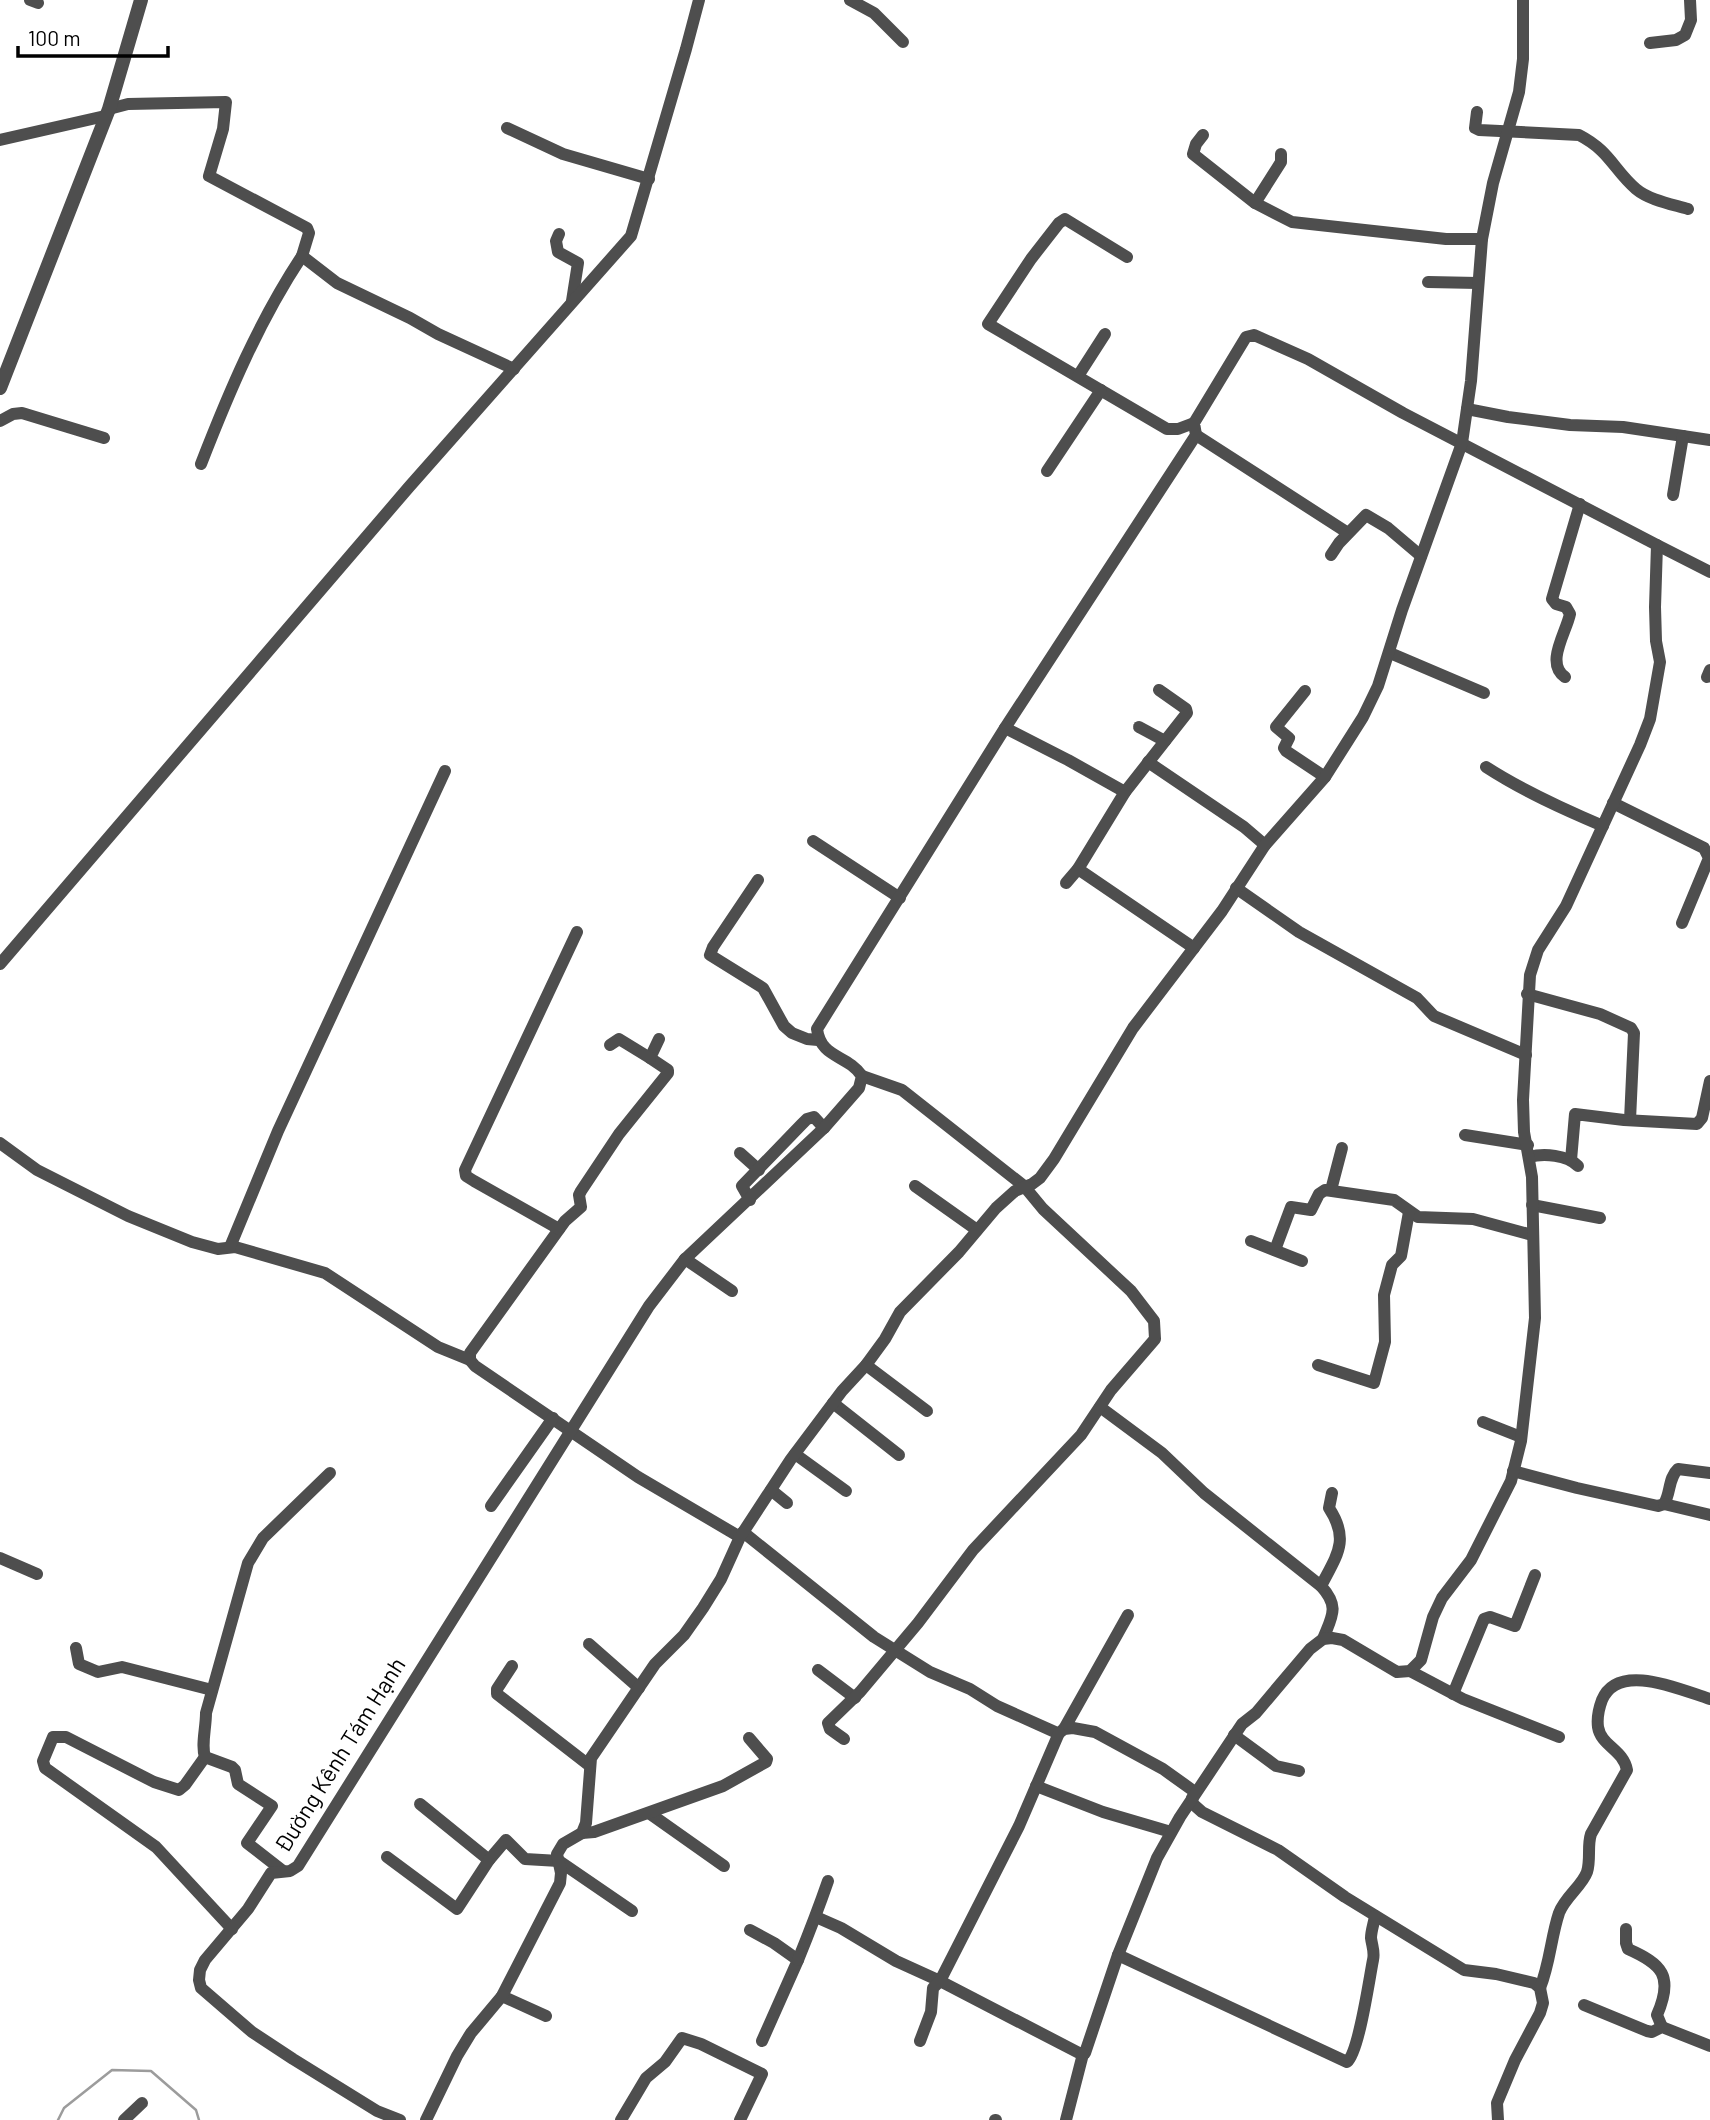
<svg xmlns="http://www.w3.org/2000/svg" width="1710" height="2120" font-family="Barlow,sans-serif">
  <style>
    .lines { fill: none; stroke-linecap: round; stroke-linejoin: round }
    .stream { stroke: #9c9c9c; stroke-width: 2.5 }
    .minor { stroke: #4e4e4e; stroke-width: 12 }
    .tertiary { stroke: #4e4e4e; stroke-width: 14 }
    .labels { text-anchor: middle; stroke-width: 5; stroke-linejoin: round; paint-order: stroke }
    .street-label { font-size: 23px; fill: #000; stroke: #fff }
  </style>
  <rect width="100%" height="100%" fill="#fff"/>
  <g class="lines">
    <path class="stream" d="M58,2120l6,-12 48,-38 39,1 45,39 3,10"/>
    <g class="minor">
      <path d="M30,0l8,3"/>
      <path d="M850,0l24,13 29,29"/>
      <path d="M1650,43l26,-3 9,-5 6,-15 -1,-20"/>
      <path d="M109,109l19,-5 98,-2 -3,27 -14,47 98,52 2,5 -7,23 35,27 73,35 28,16 76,35"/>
      <path d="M1477,112l-2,16 4,2 100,5c31,16 34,34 57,54 13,11 35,15 52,20"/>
      <path d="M507,128l56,26 86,25"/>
      <path d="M1203,135l-7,9 -3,10 62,49 37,19 154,17h36"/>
      <path d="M0,140l105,-24"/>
      <path d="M1255,203l26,-41v-8"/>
      <path d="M559,234l-3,7 2,11 20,11 -6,38"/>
      <path d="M1127,257l-62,-38 -6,4 -28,36 -43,65 179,105h11l16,-6"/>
      <path d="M1428,282l50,1"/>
      <path d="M1078,376l27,-42"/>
      <path d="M1467,409l41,8 62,8 53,2 87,13"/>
      <path d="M0,421l13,-7 9,-1 82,25"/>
      <path d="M1196,435l152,98"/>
      <path d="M201,464c28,-72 58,-143 101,-208"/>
      <path d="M1047,471l54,-81"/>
      <path d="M1673,495l10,-59"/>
      <path d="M1657,545l53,27"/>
      <path d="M1331,555l8,-12 27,-28 22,13 33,28"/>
      <path d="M1390,653l94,40"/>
      <path d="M1565,677c-20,-14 1,-44 5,-63l-4,-7 -10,-3 -4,-5 28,-95"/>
      <path d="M1707,677l3,-7"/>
      <path d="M1305,691l-29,36 13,11 -5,10 2,3 39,26"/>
      <path d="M1139,727l26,14"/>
      <path d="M1005,728l63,32 57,32"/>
      <path d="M1148,762l96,65 21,18"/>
      <path d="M1486,767c37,24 77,42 117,59"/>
      <path d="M1613,803l91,45 5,10 -27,65"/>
      <path d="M813,841l87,57"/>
      <path d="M1078,869l47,-77 62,-79 -1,-4 -27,-19"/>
      <path d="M758,880l-45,67 -3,8 53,33 21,38 8,7 15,6 11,1"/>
      <path d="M1066,883l12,-14 116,79"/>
      <path d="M1236,888l63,44 118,66 17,18 92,39"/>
      <path d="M0,964l409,-477 222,-251 55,-187 13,-49"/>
      <path d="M1527,994l73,20 31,14 3,5 -4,87"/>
      <path d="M659,1039l-9,19 18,12v3l-49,61 -38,57 -2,4 2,12 -16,14 -95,132v7l5,6 163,111 102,60"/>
      <path d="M610,1045l9,-6 31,19"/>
      <path d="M1465,1135l63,10"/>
      <path d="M0,1143l37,27 91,46 64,26 26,7 17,-2 90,26 113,74 32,13"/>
      <path d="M740,1153l19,17"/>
      <path d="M1529,1157c15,-4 38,-2 49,9"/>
      <path d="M1571,1160l4,-46 49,6 73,4 5,-6 8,-37"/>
      <path d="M915,1186l62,44"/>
      <path d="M1331,1190l11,-42"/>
      <path d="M750,1200l-8,-14 59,-61 6,-6 7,-2 10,11"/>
      <path d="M1532,1205l68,13"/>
      <path d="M559,1229l-85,-48 -8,-5 -1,-6 112,-238"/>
      <path d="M1251,1241l51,20"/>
      <path d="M230,1247l48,-116 167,-360"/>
      <path d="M1275,1250l16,-43 20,3 8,-16 6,-4 69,10 24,17 55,2 59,16"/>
      <path d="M685,1259l47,32"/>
      <path d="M866,1365l61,46"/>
      <path d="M1318,1365l56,18 11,-41 -1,-47 8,-30 9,-9 8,-44"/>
      <path d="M833,1403l66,52"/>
      <path d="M1100,1407l62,46 42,40 117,93c19,21 11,30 2,53"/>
      <path d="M1483,1422l38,15"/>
      <path d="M795,1454l51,37"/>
      <path d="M1513,1471l64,17 81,18 6,-2c7,-11 4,-26 14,-35l32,4"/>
      <path d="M771,1490l16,13"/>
      <path d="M1664,1504l46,11"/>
      <path d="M491,1506l62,-88"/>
      <path d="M743,1532l131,105 56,35 40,17 27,17 58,26 4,1 5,-4 9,-1 22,4 68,37 32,23"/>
      <path d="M0,1558l37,16"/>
      <path d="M1321,1586c16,-31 29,-46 8,-78l3,-15"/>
      <path d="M589,1644l50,44"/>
      <path d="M76,1648l3,16 19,8 24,-5 90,23"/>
      <path d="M512,1666l-15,23v5l93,72"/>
      <path d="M818,1670l37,28"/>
      <path d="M1410,1671l53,28 96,38"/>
      <path d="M1453,1694l31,-75 6,-2 25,9 20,-51"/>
      <path d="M1064,1729l64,-114"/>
      <path d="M1234,1735l42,31 23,5"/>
      <path d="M844,1739l-14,-10 -2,-6 32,-31 58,-69 55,-73 108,-115 30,-45 44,-51 -1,-18 -23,-30 -88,-82 -19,-23 -122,-96 -40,-14"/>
      <path d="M205,1757l-20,28 -6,5 -25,-8 -88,-45h-13l-10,24 2,7 111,79 76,82"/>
      <path d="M1036,1786l67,26 68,20"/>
      <path d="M1192,1798l1,6 9,8 76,38 67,47 119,73 32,4 38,9 6,5 3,15 -3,10 -25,47 -18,43 1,17"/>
      <path d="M420,1804l69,56"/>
      <path d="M649,1813l75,53"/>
      <path d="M582,1833l12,-1 129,-46 43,-24 1,-3 -18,-21"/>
      <path d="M387,1857l70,52 32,-49 17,-20 19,19 34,2 73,50"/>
      <path d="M283,1871l-36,-28 25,-37 -34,-22 -3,-14 -3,-3 -27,-10c-4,-12 1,-29 1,-44l42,-150 15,-25 67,-65"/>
      <path d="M816,1917l25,11 55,33 44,20 79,-155 40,-93"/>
      <path d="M1626,1929v14l2,6c34,15 46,27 29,66l5,12"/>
      <path d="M750,1930l24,13 24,17 -36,81"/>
      <path d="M1118,1955l229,107c12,-10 22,-82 26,-102 2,-8 -1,-14 -2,-22 0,-7 3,-15 4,-22"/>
      <path d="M798,1960c11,-27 21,-53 30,-79"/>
      <path d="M1540,1988c10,-25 11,-51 19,-75 6,-16 23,-27 28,-41 4,-13 0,-26 4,-38l36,-64c-4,-21 -26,-24 -29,-43 -1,-8 1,-19 4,-27 16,-39 79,-10 108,-1"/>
      <path d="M502,1996l44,20"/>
      <path d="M1584,2005l63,26 5,1 10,-5 48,19"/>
      <path d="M124,2120l18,-17"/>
      <path d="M400,2120l-23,-9 -84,-52 -41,-27 -51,-44 -2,-8 1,-10 5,-10 43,-51 23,-36 19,-2 8,-5 351,-560 36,-47 139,-131 35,-40 3,-12c-15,-22 -41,-17 -45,-47l188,-301 191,-293 -2,-12 52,-86 8,-2 54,24 95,54 254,132 -2,62 1,34 4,21 -10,57 -10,26 -74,161 -28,44 -8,25 -7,125 1,32 8,45 3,141 -14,123 -10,40 -40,79 -29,38 -9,19 -12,43 -11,11 -13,1 -54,-32 -11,-2 -9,1 -13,10 -54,64 -14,11 -62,93 -23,41 -39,97 -33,98 -4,1 -141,-73 -7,7 -2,24 -11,29"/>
      <path d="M426,2120l31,-64 14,-23 31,-37 58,-113 1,-10 -4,-19 6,-10 19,-11 4,-10 5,-65 64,-94 29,-29 19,-27 18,-29 19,-42 51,-78 51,-68 24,-26 19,-26 15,-27 59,-60 37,-44 19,-17 17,-7 8,-6 14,-19 79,-131 89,-117 43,-66 60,-68 38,-60 15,-31 24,-76 60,-167 9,-62 11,-142 11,-56 26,-91 4,-33v-59"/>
      <path d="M621,2120l25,-42 19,-16 17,-24 19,6 61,30 -22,46"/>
      <path d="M995,2120h1"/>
      <path d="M1066,2120l17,-66"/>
    </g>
    <path class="tertiary" d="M0,388l109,-279 32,-109"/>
  </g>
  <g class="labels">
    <g class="street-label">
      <text transform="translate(340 1755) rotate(-58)" y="8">Đường Kênh Tám Hạnh</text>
    </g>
  </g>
  <path d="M18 46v10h150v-10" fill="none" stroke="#000000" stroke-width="3.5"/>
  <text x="28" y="46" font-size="21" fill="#000000" stroke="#ffffff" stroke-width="5" paint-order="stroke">100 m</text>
</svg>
